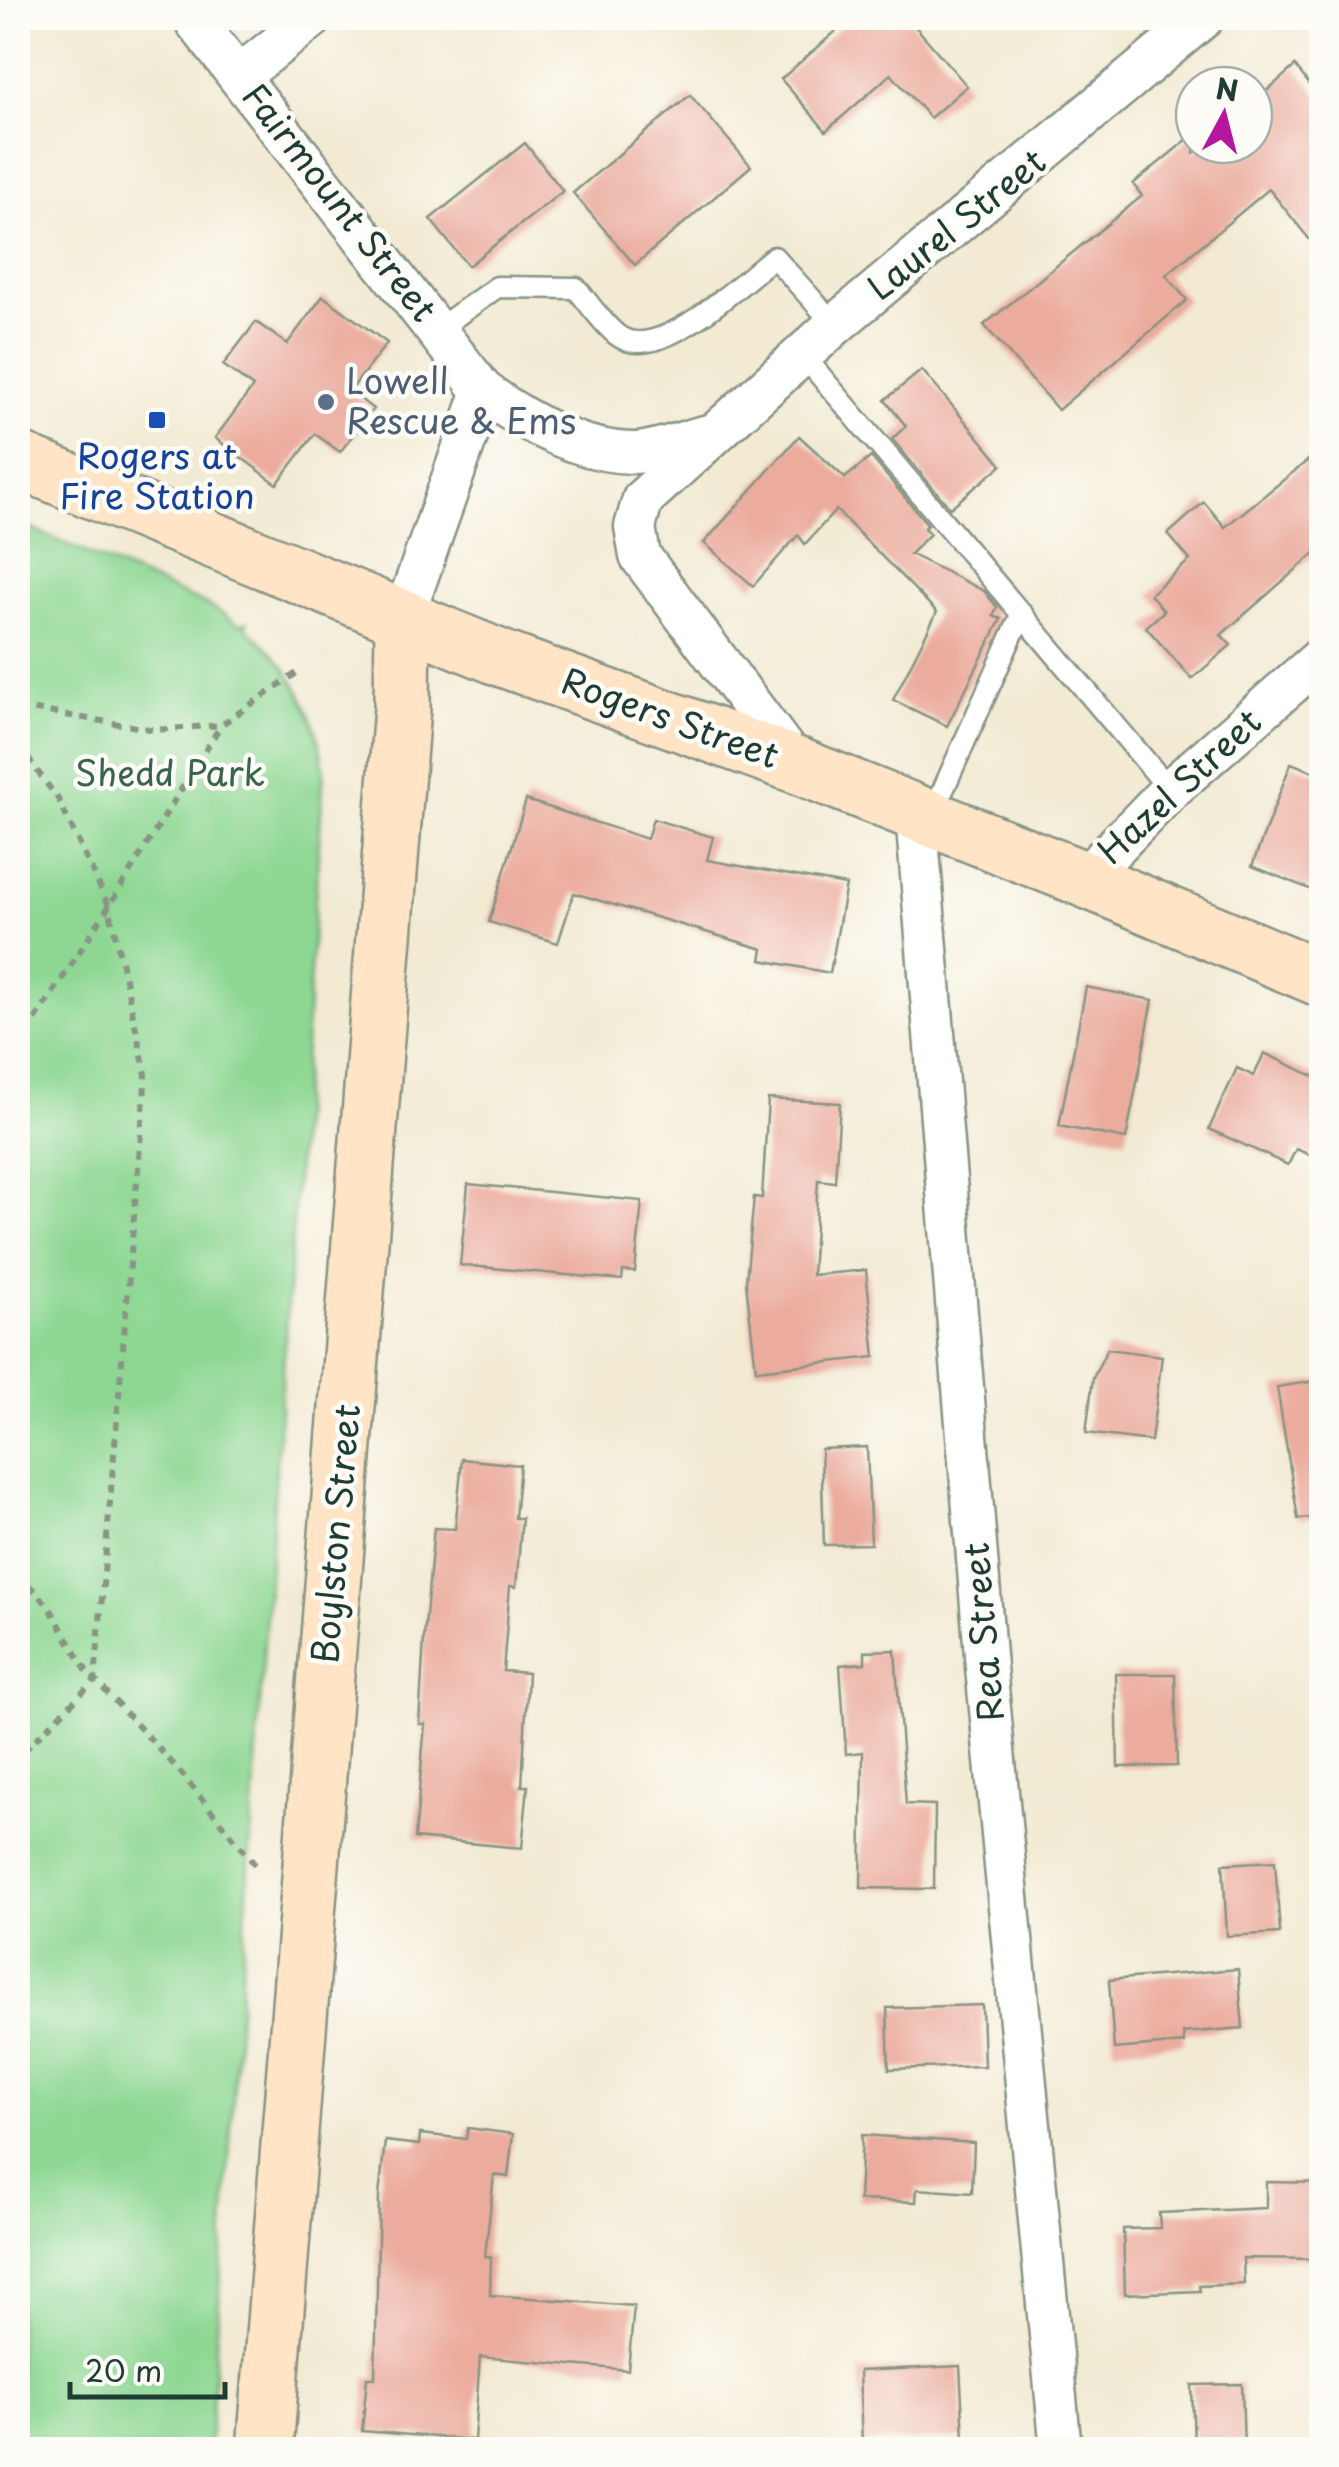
<svg xmlns="http://www.w3.org/2000/svg" width="1339" height="2467" font-family="'Playpen Sans',sans-serif">
  <style>
    .green { fill: #8dd793; stroke: #568a64; stroke-width: 2.5 }
    .building { fill: #ebab9d }
    .lines { fill: none; stroke-linecap: round; stroke-linejoin: round }
    .service-casing { stroke: #889484; stroke-width: 25 }
    .minor-casing { stroke: #889484; stroke-width: 45 }
    .secondary-casing { stroke: #889484; stroke-width: 60 }
    .path { stroke: #889484; stroke-width: 6; stroke-dasharray: 8 8; stroke-linecap: butt }
    .service { stroke: #fff; stroke-width: 20 }
    .minor { stroke: #fff; stroke-width: 40 }
    .secondary { stroke: #ffe4c6; stroke-width: 55 }
    .service-dot { fill: #5c6f8a; stroke: #fdfcf7; stroke-width: 4 }
    .transit-dot { fill: #1a4fb4; stroke: #fdfcf7; stroke-width: 4 }
    .labels { text-anchor: middle; stroke-width: 9; stroke-linejoin: round; paint-order: stroke }
    .street-label { font-size: 35px; fill: #1f3d34; stroke: #fdfcf7 }
    .service-label { font-size: 35px; fill: #4e5e75; stroke: #fdfcf7; text-anchor: start }
    .transit-label { font-size: 35px; fill: #164399; stroke: #fdfcf7 }
    .park-label { font-size: 35px; fill: #3a644c; stroke: #fdfcf7 }
  </style>
  <rect width="100%" height="100%" fill="#fdfcf7"/>
  <filter id="ink" filterUnits="userSpaceOnUse"><feTurbulence type="fractalNoise" baseFrequency=".01" numOctaves="2"/><feDisplacementMap in="SourceGraphic" scale="20" xChannelSelector="R" yChannelSelector="G"/><feConvolveMatrix kernelMatrix="1 2 1 2 8 2 1 2 1" color-interpolation-filters="sRGB"/></filter>
  <filter id="wash" filterUnits="userSpaceOnUse"><feTurbulence type="fractalNoise" baseFrequency=".0048" numOctaves="4" result="noise"/><feDisplacementMap in="SourceGraphic" scale="40" xChannelSelector="R" yChannelSelector="G"/><feGaussianBlur stdDeviation="2.25" result="paint"/><feColorMatrix in="noise" values="0 0 0 0 0 0 0 0 0 0 0 0 0 0 0 0 0 1.4 0 .05"/><feComposite in="paint" operator="in"/></filter>
  <g filter="url(#wash)">
    <rect width="100%" height="100%" fill="#f2ead3"/>
    <path class="green" d="M18,523l194,84 28,18 7,-3v7c44,35 69,84 77,140l-115,1680h-191z"/>
    <g id="blocks">
      <g class="building">
        <path d="M851,18h57l59,68 -37,32 -39,-44 -65,57 -45,-52z"/>
        <path d="M1295,66l27,34v155l-53,-66 -103,86 21,25 -129,110 -74,-85 158,-129 -9,-12 61,-50v19l10,-8h50v-43z"/>
        <path d="M690,95l61,71 -116,99 -62,-72z"/>
        <path d="M525,143l38,48 -95,75 -38,-47z"/>
        <path d="M323,296l64,47 -37,48 23,18 -33,43 -25,-18 -38,50 -62,-46 38,-51 -30,-22 33,-43 31,22z"/>
        <path d="M922,370l80,95 -52,43 -58,-69 14,-13 -21,-26z"/>
        <path d="M799,436l46,42 26,-21 57,68 -4,3 6,6 -20,20 74,37 13,16 -4,9 8,3 -54,107 -54,-26 44,-88 -101,-102 -31,34 -7,-9 -45,51 -49,-43z"/>
        <path d="M1322,449v98l-101,88 10,10 -39,34 -46,-52 18,-16 -14,-17 40,-34 -22,-26 36,-32 21,25z"/>
        <path d="M1291,763l31,12v119l-70,-28z"/>
        <path d="M526,800l121,39 6,-20 60,18 -6,23 139,25 -16,88 -69,-13 2,-11 -189,-56 -16,50 -69,-21z"/>
        <path d="M1086,987l67,13 -27,139 -67,-13z"/>
        <path d="M1264,1053l58,27v80l-26,-11 -8,16 -79,-36 28,-61 17,8z"/>
        <path d="M768,1099l72,4 -5,79 -17,-2 -6,95 54,-5 9,87 -119,13 -10,-88 8,-85 8,1z"/>
        <path d="M468,1184l174,17 -7,71 -12,-1 -1,9 -162,-15z"/>
        <path d="M1107,1349l55,7 -11,85 -65,-8 7,-55z"/>
        <path d="M1322,1380v137l-24,2 -21,-132z"/>
        <path d="M867,1447l4,97 -47,1 -3,-96z"/>
        <path d="M462,1459l58,6 -5,53h7l-6,69 -6,-1 -7,85 25,2 -6,113h6l-6,62 -107,-10 10,-114h-6l5,-86 10,-110 21,1z"/>
        <path d="M895,1650l11,154 29,1 -1,84 -73,-1 2,-136 -17,2 -6,-89 25,-2v-12z"/>
        <path d="M1116,1674h59l2,92 -59,1z"/>
        <path d="M1275,1861l5,72 -53,3 -4,-72z"/>
        <path d="M1238,1969l5,59 -60,5 1,10 -70,6 -5,-69z"/>
        <path d="M982,2005l2,61 -95,3 -2,-61z"/>
        <path d="M468,2128l45,6 -5,43 -14,-2 -9,81 6,1 -1,38 144,11 -6,64 -148,-13 -6,83 -112,-9 5,-53h8l4,-182 6,-55 34,4 1,-11 46,5z"/>
        <path d="M862,2135l112,8 -2,50 -55,-4 -1,13 -57,-2z"/>
        <path d="M1266,2182l56,1v76l-79,-1 1,26 -45,2 1,5 -75,3 -2,-65 37,-1 -1,-15 107,-5z"/>
        <path d="M960,2366l4,72 -102,5 -3,-72z"/>
        <path d="M1242,2384l2,66h-50l-2,-65z"/>
      </g>
    </g>
  </g>
  <g filter="url(#ink)">
    <use href="#blocks" fill-opacity="0" stroke="#889484" stroke-width="2.5"/>
    <g class="lines">
      <g class="service-casing">
        <g id="service">
          <path d="M438,329l59,-42 79,1c13,15 26,35 41,47 41,32 124,-53 157,-78l61,68"/>
          <path d="M802,354l368,436"/>
          <path d="M931,817l91,-204"/>
        </g>
      </g>
      <g class="minor-casing">
        <g id="minor">
          <path d="M193,18l290,373c41,30 96,61 149,62 24,0 53,-13 77,-18"/>
          <path d="M239,76l73,-58"/>
          <path d="M403,618l80,-227"/>
          <path d="M796,765l-156,-209 -5,-29 8,-28 192,-174 368,-307"/>
          <path d="M916,814l70,853 75,783"/>
          <path d="M1084,879l86,-89 152,-133"/>
        </g>
      </g>
      <g class="secondary-casing">
        <g id="secondary">
          <path d="M18,460l485,199 293,106 288,114 238,100"/>
          <path d="M265,2450l137,-1742 1,-90"/>
        </g>
      </g>
      <g class="path">
        <path d="M18,707l137,23 66,-5 80,-55"/>
        <path d="M18,745l40,54 51,107 112,-181"/>
        <path d="M18,1047l91,-141 37,168 -51,606 -77,77"/>
        <path d="M18,1574l30,31 38,65 91,98 80,99"/>
      </g>
      <use href="#service" class="service"/>
      <use href="#minor" class="minor"/>
      <use href="#secondary" class="secondary"/>
    </g>
  </g>
  <circle class="service-dot" cx="326" cy="402" r="10"/>
  <rect class="transit-dot" x="147" y="410" width="20" height="20" rx="5"/>
  <g class="labels">
    <g class="street-label">
      <text transform="translate(339 203) rotate(52)" y="12">Fairmount Street</text>
      <text transform="translate(957 225) rotate(-39)" y="12">Laurel Street</text>
      <text transform="translate(670 719) rotate(20)" y="12">Rogers Street</text>
      <text transform="translate(1180 787) rotate(-43)" y="12">Hazel Street</text>
      <text transform="translate(337 1534) rotate(-85)" y="12">Boylston Street</text>
      <text transform="translate(984 1632) rotate(-95)" y="12">Rea Street</text>
    </g>
    <g class="service-label">
      <text x="346" y="394">Lowell<tspan x="346" dy="40">Rescue &amp; Ems</tspan></text>
    </g>
    <g class="transit-label">
      <text x="157" y="469">Rogers at<tspan x="157" dy="40">Fire Station</tspan></text>
    </g>
    <g class="park-label">
      <text x="170" y="786">Shedd Park</text>
    </g>
  </g>
  <rect width="1339" height="2467" fill="none" stroke="#fdfcf7" stroke-width="60"/>
  <g transform="translate(1224 115) rotate(7)"><circle r="48" fill="#fdfcf7" stroke="#a4b0a9" stroke-width="2.5"/>
  <path d="M0-8L18 38L0 25L-18 38Z" fill="#b5179e"/>
  <text y="-15" font-size="28" font-weight="bold" text-anchor="middle" fill="#1f3d34">N</text>
  </g>
  <path d="M70 2382v15h155v-15" fill="none" stroke="#1f3d34" stroke-width="5"/>
  <text x="85" y="2382" font-size="30" fill="#1f3d34" stroke="#fdfcf7" stroke-width="8" paint-order="stroke">20 m</text>
</svg>
